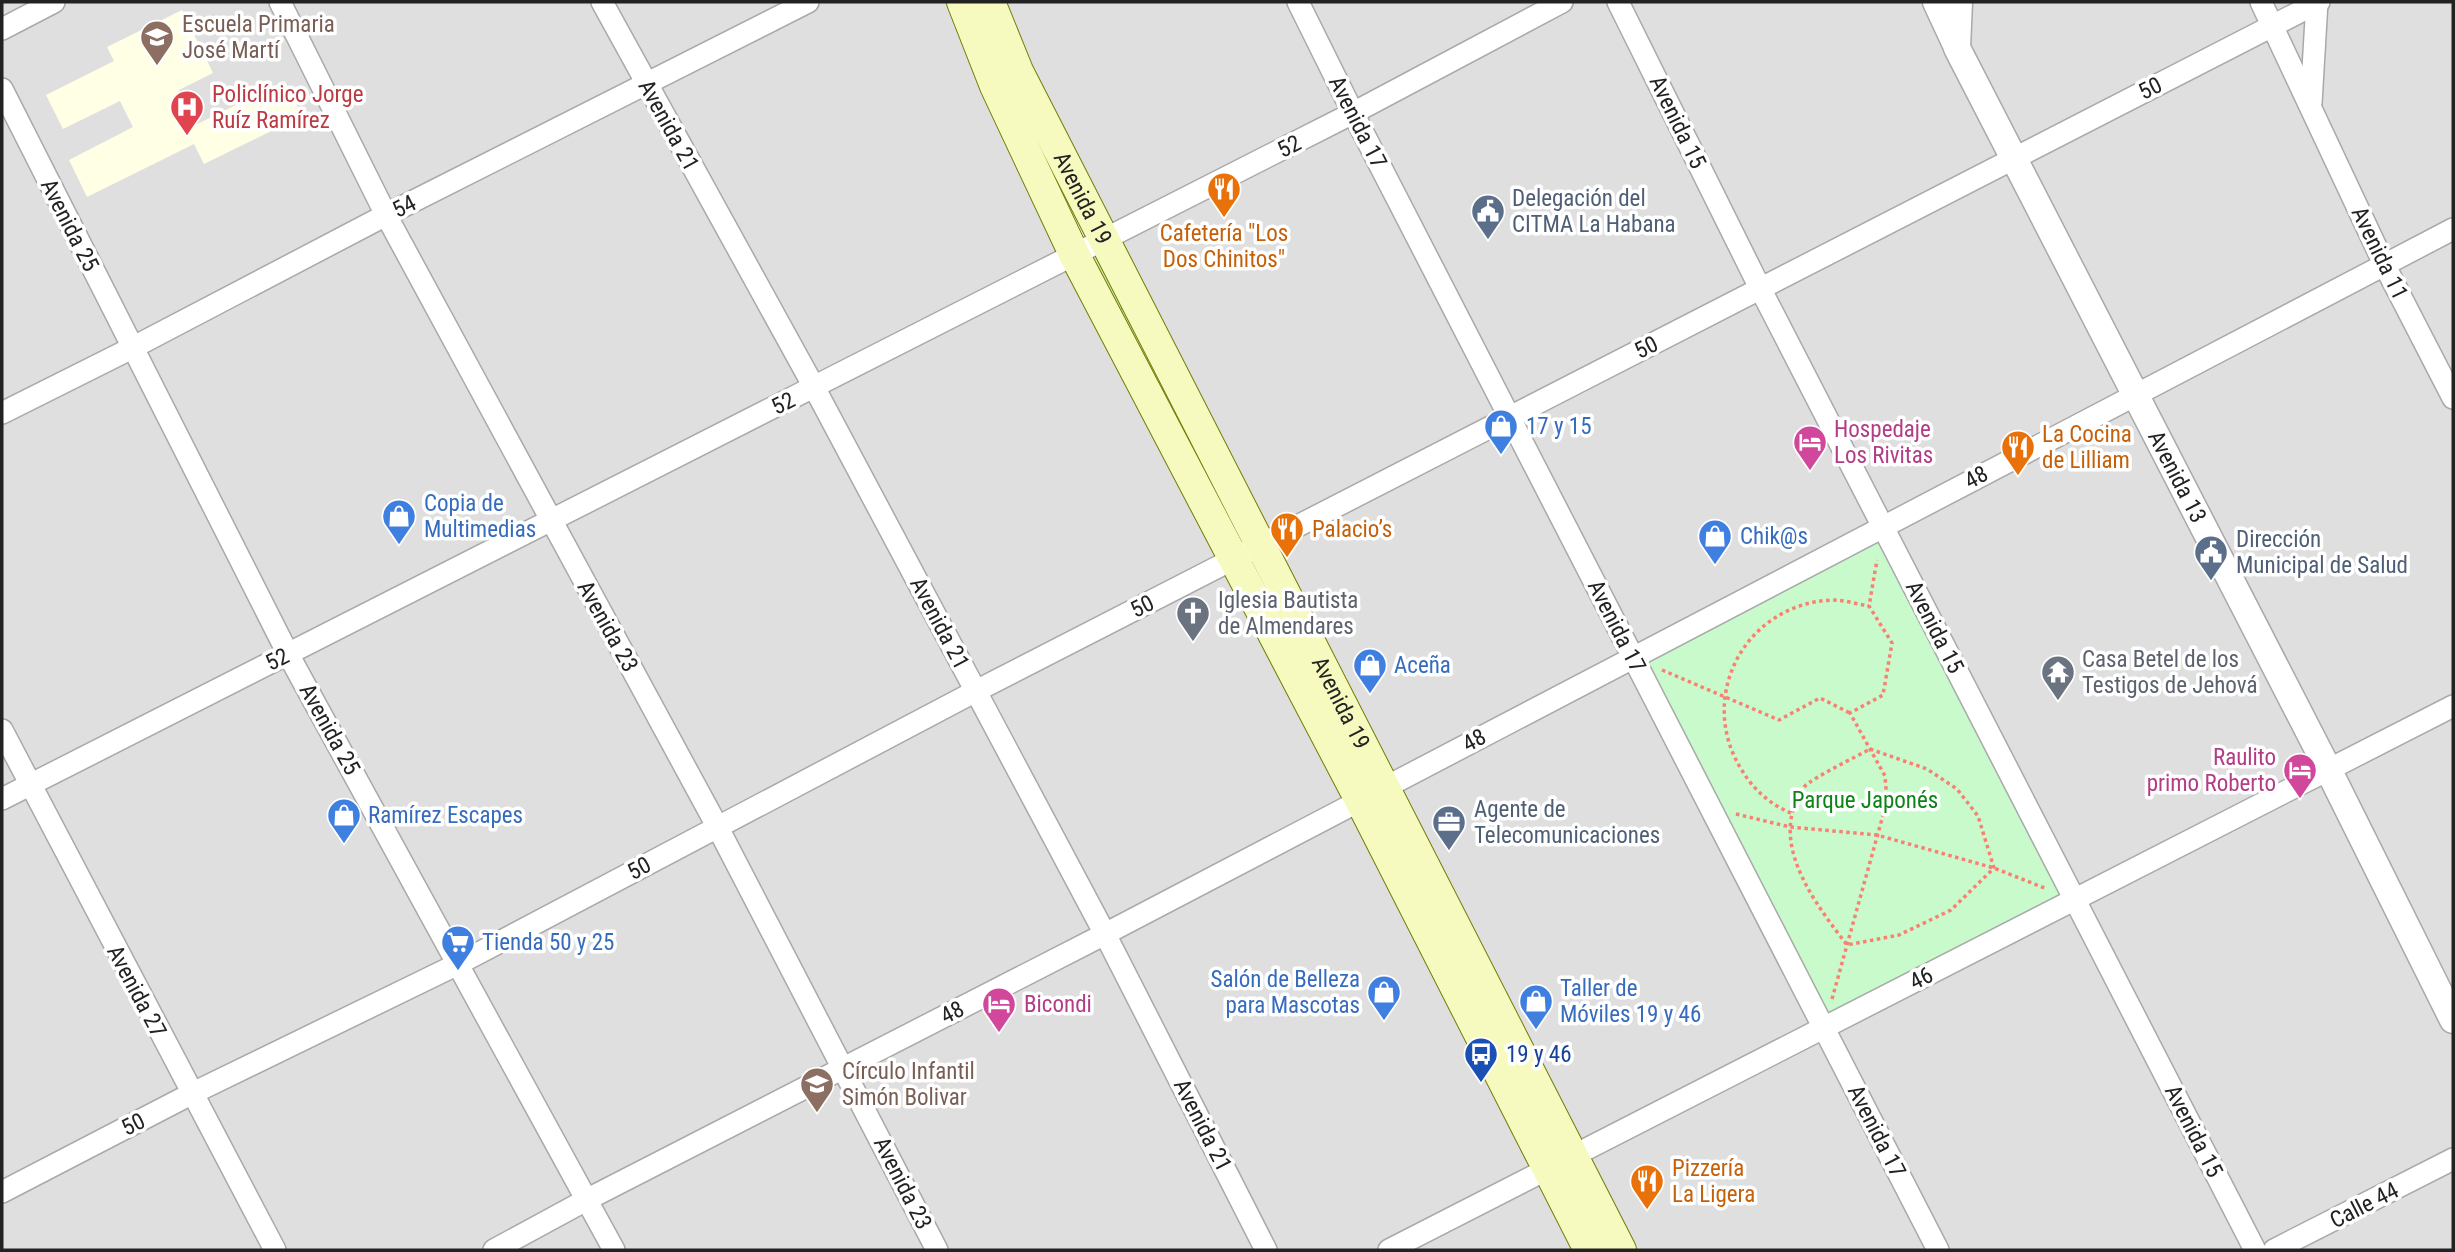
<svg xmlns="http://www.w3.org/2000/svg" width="2455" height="1252" font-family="'Roboto Condensed',sans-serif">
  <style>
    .residential { fill: #e0dfdf }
    .education { fill: #ffffe5 }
    .grass { fill: url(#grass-tufts) }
    .park { fill: #c8facc }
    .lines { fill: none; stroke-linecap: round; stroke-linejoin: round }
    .minor-casing { stroke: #a9a9a9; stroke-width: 24 }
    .tertiary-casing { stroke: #a9a9a9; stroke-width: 29 }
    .secondary-casing { stroke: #707d05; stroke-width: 32 }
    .path { stroke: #fa8072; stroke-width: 3.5; stroke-dasharray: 3.5 3.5; stroke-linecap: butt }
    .minor { stroke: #fff; stroke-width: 21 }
    .tertiary { stroke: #fff; stroke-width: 26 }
    .secondary { stroke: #f7fabf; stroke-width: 30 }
    .labels { text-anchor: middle; stroke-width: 7; stroke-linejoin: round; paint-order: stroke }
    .education-label { font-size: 23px; fill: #785e54; stroke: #fff; text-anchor: start }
    .street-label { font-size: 23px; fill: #222; stroke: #fff }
    .health-label { font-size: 23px; fill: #be3a42; stroke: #fff; text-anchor: start }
    .service-label { font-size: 23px; fill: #4e5e75; stroke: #fff; text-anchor: start }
    .food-label { font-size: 23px; fill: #c56008; stroke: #fff; text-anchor: start }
    .shop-label { font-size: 23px; fill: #366cbe; stroke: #fff; text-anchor: start }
    .hotel-label { font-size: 23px; fill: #b23c85; stroke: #fff; text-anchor: start }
    .worship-label { font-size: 23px; fill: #5b616d; stroke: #fff; text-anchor: start }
    .park-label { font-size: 23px; fill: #0c8416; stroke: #fff }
    .transit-label { font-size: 23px; fill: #164399; stroke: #fff; text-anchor: start }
  </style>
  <defs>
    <pattern id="grass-tufts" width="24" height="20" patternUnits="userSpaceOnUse" patternTransform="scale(1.75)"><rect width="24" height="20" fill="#cdebb0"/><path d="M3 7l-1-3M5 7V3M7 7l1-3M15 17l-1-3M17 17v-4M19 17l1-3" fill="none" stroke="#b0c997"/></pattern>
  </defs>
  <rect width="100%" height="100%" fill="#f2efe9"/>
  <g class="residential">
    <path d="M2,2h960l627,1248h-1587z"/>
    <path d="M990,2h1463v1248h-854z"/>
  </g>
  <path class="education" d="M182,10l31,63 -34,17 6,12 -9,5 11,22 98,-48 17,35 -98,48 -10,-20 -107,53 -18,-37 64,-33 -13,-26 -57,28 -17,-34 68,-34 -7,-14z"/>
  <path class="grass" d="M1095,252l153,291 -7,3 -151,-291z"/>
  <path class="park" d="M1883,526l192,374 -251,128 -191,-371z"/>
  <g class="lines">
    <g class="minor-casing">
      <g id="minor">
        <path d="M280,2l106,213 331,611 220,424"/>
        <path d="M602,2l212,385 291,547 161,316"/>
        <path d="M1298,2l55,111 585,1137"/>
        <path d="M1618,2l142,286 495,962"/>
        <path d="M2261,2l124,264 68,132"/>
        <path d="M2,29l52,-27"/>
        <path d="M2,89l286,565 326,596"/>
        <path d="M2311,103l6,-101"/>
        <path d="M2,413l130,-65 254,-133 422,-213"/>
        <path d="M2,730l273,520"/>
        <path d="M2,799l1351,-686 209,-111"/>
        <path d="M2,1192l189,-98 267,-130 518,-273 1343,-689"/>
        <path d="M494,1250l94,-51 517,-265 1348,-705"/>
        <path d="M1389,1250l1064,-544"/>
        <path d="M2274,1250l179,-91"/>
      </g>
    </g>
    <g class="tertiary-casing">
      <g id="tertiary">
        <path d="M1936,2l20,43"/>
        <path id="s1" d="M1959,2l-2,46 372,723 124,249"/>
      </g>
    </g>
    <g class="secondary-casing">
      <g id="secondary">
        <path d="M962,2l33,84 79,168 286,546 229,450"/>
        <path id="s2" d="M990,2l28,69 603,1179"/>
      </g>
    </g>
    <g class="path">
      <path d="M1662,670l117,50 41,-22 30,15"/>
      <path d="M1870,749l57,20 30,20 21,27 16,52 -43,42 -52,25 -52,10c-29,-38 -74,-95 -50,-145 2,-4 5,-11 8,-14 7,-8 53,-30 65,-37z"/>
      <path d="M1791,813c-20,-8 -37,-23 -48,-41 -48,-73 1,-168 89,-172 12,0 25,4 37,6"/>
      <path d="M1736,814l54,13 87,8 117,33 53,21"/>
      <path d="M1832,999l55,-198 -2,-25 -35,-63 33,-18 9,-52 -23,-37 8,-46"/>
    </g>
    <use href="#minor" class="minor"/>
    <use href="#tertiary" class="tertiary"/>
    <use href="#secondary" class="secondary"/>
  </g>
  <defs>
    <g id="school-pin" transform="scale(1.75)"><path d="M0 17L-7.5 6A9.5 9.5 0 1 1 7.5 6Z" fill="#8d6e63" stroke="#fff"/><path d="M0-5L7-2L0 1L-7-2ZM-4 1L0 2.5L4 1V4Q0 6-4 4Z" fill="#fff"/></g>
    <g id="hospital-pin" transform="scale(1.75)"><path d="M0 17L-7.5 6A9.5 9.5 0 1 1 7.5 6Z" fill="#e0444e" stroke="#fff"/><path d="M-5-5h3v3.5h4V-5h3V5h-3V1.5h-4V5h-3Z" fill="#fff"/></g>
    <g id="restaurant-pin" transform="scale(1.75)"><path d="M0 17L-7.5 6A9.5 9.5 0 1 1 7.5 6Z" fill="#e8710a" stroke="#fff"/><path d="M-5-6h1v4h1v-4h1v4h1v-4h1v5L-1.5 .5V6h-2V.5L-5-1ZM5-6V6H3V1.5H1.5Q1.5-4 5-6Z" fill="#fff"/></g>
    <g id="civic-pin" transform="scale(1.75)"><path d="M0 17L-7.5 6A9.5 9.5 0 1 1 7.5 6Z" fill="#5c6f8a" stroke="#fff"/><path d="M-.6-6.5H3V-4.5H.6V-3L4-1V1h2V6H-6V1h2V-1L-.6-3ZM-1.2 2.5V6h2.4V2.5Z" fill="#fff"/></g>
    <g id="shop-pin" transform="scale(1.75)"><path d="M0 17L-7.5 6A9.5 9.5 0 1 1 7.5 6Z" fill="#3f7fe0" stroke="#fff"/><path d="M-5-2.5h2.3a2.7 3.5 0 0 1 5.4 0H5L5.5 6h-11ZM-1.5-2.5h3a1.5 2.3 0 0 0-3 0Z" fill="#fff"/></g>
    <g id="hotel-pin" transform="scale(1.75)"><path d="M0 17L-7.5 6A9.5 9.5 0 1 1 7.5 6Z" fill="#d1479c" stroke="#fff"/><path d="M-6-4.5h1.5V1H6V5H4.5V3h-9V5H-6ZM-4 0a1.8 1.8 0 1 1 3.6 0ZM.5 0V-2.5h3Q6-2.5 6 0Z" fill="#fff"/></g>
    <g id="church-pin" transform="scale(1.75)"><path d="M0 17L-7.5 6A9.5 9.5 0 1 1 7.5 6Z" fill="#6b7280" stroke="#fff"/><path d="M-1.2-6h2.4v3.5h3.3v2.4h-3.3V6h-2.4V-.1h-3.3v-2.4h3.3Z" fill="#fff"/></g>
    <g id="temple-pin" transform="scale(1.75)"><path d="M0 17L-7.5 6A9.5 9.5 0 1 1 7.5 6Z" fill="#6b7280" stroke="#fff"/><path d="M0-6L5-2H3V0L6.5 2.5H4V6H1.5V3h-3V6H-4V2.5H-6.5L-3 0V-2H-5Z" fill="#fff"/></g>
    <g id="office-pin" transform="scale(1.75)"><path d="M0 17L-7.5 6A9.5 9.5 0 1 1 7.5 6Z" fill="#5c6f8a" stroke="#fff"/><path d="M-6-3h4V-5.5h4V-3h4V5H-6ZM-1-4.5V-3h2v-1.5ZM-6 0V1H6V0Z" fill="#fff"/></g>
    <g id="supermarket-pin" transform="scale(1.75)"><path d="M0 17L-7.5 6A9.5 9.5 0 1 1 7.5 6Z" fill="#3f7fe0" stroke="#fff"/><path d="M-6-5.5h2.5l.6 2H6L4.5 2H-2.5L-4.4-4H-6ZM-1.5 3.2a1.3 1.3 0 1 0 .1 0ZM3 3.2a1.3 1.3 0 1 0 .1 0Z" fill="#fff"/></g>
    <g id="bus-pin" transform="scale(1.75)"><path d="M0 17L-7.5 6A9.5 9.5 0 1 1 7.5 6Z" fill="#1a4fb4" stroke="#fff"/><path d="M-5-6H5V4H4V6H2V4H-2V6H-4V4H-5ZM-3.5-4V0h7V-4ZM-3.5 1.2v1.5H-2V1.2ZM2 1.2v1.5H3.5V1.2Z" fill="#fff"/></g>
  </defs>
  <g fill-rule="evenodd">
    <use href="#school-pin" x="157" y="37"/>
    <use href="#hospital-pin" x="187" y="107"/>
    <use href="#restaurant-pin" x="1224" y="189"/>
    <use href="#civic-pin" x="1488" y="211"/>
    <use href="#shop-pin" x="1501" y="426"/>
    <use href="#hotel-pin" x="1810" y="442"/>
    <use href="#restaurant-pin" x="2018" y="447"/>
    <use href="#shop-pin" x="399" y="516"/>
    <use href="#restaurant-pin" x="1287" y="529"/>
    <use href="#shop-pin" x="1715" y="536"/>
    <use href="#civic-pin" x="2211" y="552"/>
    <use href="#church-pin" x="1193" y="613"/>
    <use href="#shop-pin" x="1370" y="665"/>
    <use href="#temple-pin" x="2058" y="672"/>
    <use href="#hotel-pin" x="2300" y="770"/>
    <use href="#shop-pin" x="344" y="815"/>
    <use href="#office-pin" x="1449" y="822"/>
    <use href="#supermarket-pin" x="458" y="942"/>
    <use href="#shop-pin" x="1384" y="992"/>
    <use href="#shop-pin" x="1536" y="1001"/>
    <use href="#hotel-pin" x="999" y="1004"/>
    <use href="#bus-pin" x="1481" y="1054"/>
    <use href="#school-pin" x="817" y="1084"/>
    <use href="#restaurant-pin" x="1647" y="1181"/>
  </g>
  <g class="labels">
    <g class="education-label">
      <text x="182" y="32">Escuela Primaria<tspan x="182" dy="26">José Martí</tspan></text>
      <text x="842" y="1079">Círculo Infantil<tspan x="842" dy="26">Simón Bolivar</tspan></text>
    </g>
    <g class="street-label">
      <text transform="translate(2150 88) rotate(-27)" y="8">50</text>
      <text transform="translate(1358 122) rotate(63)" y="8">Avenida 17</text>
      <text transform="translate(1678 122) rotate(64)" y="8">Avenida 15</text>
      <text transform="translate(669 125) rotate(61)" y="8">Avenida 21</text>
      <text transform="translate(1289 146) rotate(-27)" y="8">52</text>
      <text dy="8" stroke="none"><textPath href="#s2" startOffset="217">Avenida 19</textPath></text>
      <text transform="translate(404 206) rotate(-27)" y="8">54</text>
      <text transform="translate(70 225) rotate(63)" y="8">Avenida 25</text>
      <text transform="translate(2380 253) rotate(64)" y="8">Avenida 11</text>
      <text transform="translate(1646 347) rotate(-27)" y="8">50</text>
      <text transform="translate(783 403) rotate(-27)" y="8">52</text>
      <text transform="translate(1976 477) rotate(-28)" y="8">48</text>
      <text dy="8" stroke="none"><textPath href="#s1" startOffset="528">Avenida 13</textPath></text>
      <text transform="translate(1142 606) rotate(-27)" y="8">50</text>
      <text transform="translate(940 623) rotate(62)" y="8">Avenida 21</text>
      <text transform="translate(608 626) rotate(61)" y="8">Avenida 23</text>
      <text transform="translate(1617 626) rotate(63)" y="8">Avenida 17</text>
      <text transform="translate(1935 627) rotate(63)" y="8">Avenida 15</text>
      <text transform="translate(277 659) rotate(-27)" y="8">52</text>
      <text dy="8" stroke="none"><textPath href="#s2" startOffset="784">Avenida 19</textPath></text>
      <text transform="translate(330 729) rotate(61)" y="8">Avenida 25</text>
      <text transform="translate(1474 740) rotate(-28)" y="8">48</text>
      <text transform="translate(639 868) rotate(-28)" y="8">50</text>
      <text transform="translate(1921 978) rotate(-27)" y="8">46</text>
      <text transform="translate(137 991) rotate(62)" y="8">Avenida 27</text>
      <text transform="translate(952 1012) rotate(-27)" y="8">48</text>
      <text transform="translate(133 1124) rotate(-27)" y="8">50</text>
      <text transform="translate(1203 1125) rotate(63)" y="8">Avenida 21</text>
      <text transform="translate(1877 1131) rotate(63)" y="8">Avenida 17</text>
      <text transform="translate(2194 1131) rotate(63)" y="8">Avenida 15</text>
      <text transform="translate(903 1183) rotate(63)" y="8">Avenida 23</text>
      <text transform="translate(2364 1205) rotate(-27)" y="8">Calle 44</text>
    </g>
    <g class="health-label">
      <text x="212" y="102">Policlínico Jorge<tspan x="212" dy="26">Ruíz Ramírez</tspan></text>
    </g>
    <g class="service-label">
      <text x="1512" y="206">Delegación del<tspan x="1512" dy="26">CITMA La Habana</tspan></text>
      <text x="2236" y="547">Dirección<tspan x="2236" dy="26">Municipal de Salud</tspan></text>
      <text x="1474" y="817">Agente de<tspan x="1474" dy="26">Telecomunicaciones</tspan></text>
    </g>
    <g class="food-label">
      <text x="1224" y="241" text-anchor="middle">Cafetería "Los<tspan x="1224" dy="26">Dos Chinitos"</tspan></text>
      <text x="2042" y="442">La Cocina<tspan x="2042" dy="26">de Lilliam</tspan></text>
      <text x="1312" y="537">Palacio’s</text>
      <text x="1672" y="1176">Pizzería<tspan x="1672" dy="26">La Ligera</tspan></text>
    </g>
    <g class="shop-label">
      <text x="1526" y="434">17 y 15</text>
      <text x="424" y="511">Copia de<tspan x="424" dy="26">Multimedias</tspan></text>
      <text x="1740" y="544">Chik@s</text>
      <text x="1394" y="673">Aceña</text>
      <text x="368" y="823">Ramírez Escapes</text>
      <text x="482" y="950">Tienda 50 y 25</text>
      <text x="1360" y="987" text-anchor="end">Salón de Belleza<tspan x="1360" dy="26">para Mascotas</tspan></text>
      <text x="1560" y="996">Taller de<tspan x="1560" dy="26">Móviles 19 y 46</tspan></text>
    </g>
    <g class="hotel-label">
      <text x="1834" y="437">Hospedaje<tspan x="1834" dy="26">Los Rivitas</tspan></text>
      <text x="2276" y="765" text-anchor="end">Raulito<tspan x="2276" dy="26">primo Roberto</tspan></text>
      <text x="1024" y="1012">Bicondi</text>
    </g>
    <g class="worship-label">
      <text x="1218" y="608">Iglesia Bautista<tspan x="1218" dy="26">de Almendares</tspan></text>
      <text x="2082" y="667">Casa Betel de los<tspan x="2082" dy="26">Testigos de Jehová</tspan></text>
    </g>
    <g class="park-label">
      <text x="1865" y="808">Parque Japonés</text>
    </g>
    <g class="transit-label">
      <text x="1506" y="1062">19 y 46</text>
    </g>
  </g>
  <rect width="2455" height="1252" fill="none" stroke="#222222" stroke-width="7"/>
</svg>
